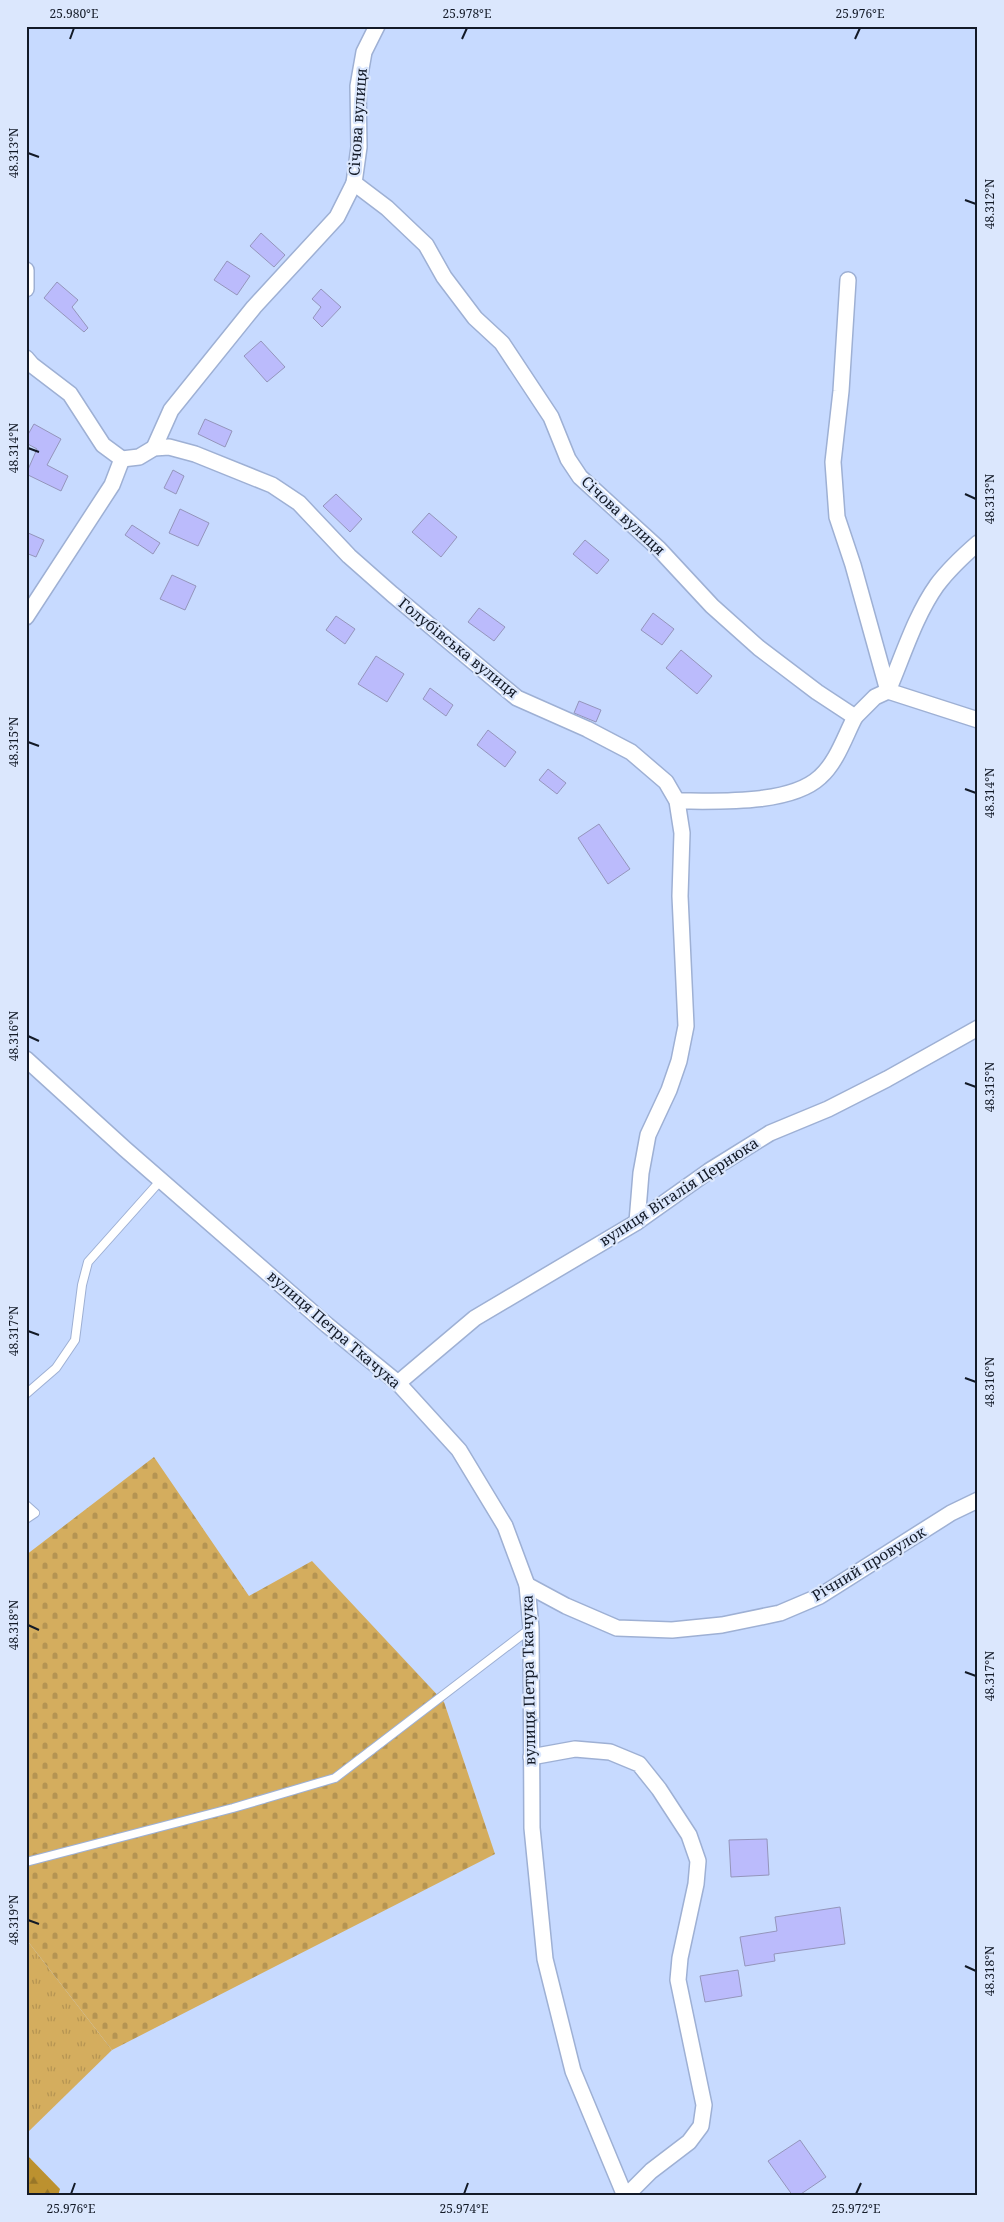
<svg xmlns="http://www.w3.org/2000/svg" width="1004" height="2222" font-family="'Noto Serif',serif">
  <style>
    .grass { fill: url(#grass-tufts) }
    .forest { fill: url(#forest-firs) }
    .cemetery { fill: url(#cemetery-stones) }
    .building { fill: #bbbbfc; stroke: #9495bb }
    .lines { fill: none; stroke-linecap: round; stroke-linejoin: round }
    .lane-casing { stroke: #9eb0d4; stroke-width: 10 }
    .street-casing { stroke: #9eb0d4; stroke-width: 18 }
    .lane { stroke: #fff; stroke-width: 8 }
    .street { stroke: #fff; stroke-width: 15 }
    .ticks { fill: none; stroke: #131a27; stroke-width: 2 }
    .labels { text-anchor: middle; stroke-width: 4.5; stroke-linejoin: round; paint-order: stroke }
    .street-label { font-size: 15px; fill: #131a27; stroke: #dbe7fd }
    .neatline { fill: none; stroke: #131a27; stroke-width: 2 }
    .ticks-label { font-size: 12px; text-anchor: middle; fill: #131a27 }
  </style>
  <defs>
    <pattern id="grass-tufts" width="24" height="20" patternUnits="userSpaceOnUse" patternTransform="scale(1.25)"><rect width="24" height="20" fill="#d4ad5e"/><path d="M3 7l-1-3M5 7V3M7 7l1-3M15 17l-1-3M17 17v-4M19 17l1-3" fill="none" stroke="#b59452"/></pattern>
    <pattern id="forest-firs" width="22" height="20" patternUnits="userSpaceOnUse" patternTransform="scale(1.25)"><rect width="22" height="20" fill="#bc912f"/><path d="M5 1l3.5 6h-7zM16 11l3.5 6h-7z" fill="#987628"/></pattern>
    <pattern id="cemetery-stones" width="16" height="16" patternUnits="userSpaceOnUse" patternTransform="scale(1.25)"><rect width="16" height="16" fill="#d4ad5e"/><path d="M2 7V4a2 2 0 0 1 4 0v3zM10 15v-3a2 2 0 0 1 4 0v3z" fill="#b59452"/></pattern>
  </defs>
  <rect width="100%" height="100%" fill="#c7daff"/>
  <path class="grass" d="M26,1939l86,111 -86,84z"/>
  <path class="forest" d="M26,2154l34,35 -2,7h-32z"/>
  <path class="cemetery" d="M154,1457l95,139 63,-35 132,141 51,152 -383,196 -86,-111v-384z"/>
  <g class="building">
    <path d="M261,233l24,22 -11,12 -24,-21z"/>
    <path d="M227,261l23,15 -13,19 -23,-15z"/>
    <path d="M57,282l21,18 -6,7 16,21 -4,4 -40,-34z"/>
    <path d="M321,289l20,18 -19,20 -9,-9 8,-11 -9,-8z"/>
    <path d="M261,341l24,26 -18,15 -23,-26z"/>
    <path d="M205,419l27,12 -7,16 -27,-13z"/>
    <path d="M34,424l27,15 -14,26 21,11 -7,15 -35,-17 11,-25 -11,-6v-5z"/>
    <path d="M173,470l11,6 -8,18 -12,-6z"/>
    <path d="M336,494l26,25 -12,13 -27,-26z"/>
    <path d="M180,509l29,14 -11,23 -29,-13z"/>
    <path d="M429,513l28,24 -16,20 -29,-25z"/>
    <path d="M132,525l28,18 -7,11 -28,-19z"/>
    <path d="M26,532l18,8 -8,17 -10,-4z"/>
    <path d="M585,540l24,20 -12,14 -24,-20z"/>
    <path d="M172,575l24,11 -11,24 -25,-11z"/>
    <path d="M479,608l26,19 -11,14 -26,-19z"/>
    <path d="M653,613l21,16 -12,16 -21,-15z"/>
    <path d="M336,616l19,13 -10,15 -19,-14z"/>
    <path d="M681,650l31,26 -15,18 -31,-26z"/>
    <path d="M376,656l28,18 -17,28 -29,-18z"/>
    <path d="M430,688l23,17 -7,11 -23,-17z"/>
    <path d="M579,701l22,9 -5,12 -22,-9z"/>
    <path d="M488,730l28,22 -11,15 -28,-22z"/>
    <path d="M548,769l18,14 -9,11 -18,-14z"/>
    <path d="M599,824l31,45 -22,15 -30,-46z"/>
    <path d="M767,1839l2,36 -38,2 -2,-37z"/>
    <path d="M840,1907l5,37 -71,10 1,7 -30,5 -5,-29 37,-6 -2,-14z"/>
    <path d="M738,1970l4,26 -37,6 -5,-26z"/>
    <path d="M800,2140l26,37 -28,19h-5l-25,-35z"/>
  </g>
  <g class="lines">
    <g class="lane-casing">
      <g id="lane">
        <path d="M26,1394l30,-26 19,-28 7,-55 6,-23 73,-82"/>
        <path d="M26,1505l9,8 -9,6"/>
        <path d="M26,1862l207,-54 102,-30 196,-150"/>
      </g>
    </g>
    <g class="street-casing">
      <g id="street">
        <path d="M377,26l-13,26 -6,34 1,61 -5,36 33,25 39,37 18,32 31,41 27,25 49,74 17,42 12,18 79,72 53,57 47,42 58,44 38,25 20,-20 13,-6 90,29"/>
        <path d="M26,270v19"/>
        <path d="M848,280l-7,111 -8,71 4,55 16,48 35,126"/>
        <path d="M26,358l6,7 38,29 33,51 19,14 17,-2 15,-9 15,-1 26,7 77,31 27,18 50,53 43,38 125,104 70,31 44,23 35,30 11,19 5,32 -2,63 6,130 -7,35 -10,29 -21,45 -7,38 -4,49"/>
        <path d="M154,448l17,-38 83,-103 83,-90 17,-34"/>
        <path d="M26,617l86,-132 10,-26"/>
        <path d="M888,691c15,-35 27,-75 49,-106 12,-16 26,-29 41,-42"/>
        <path d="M677,801c40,0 113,4 143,-24 17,-15 25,-41 35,-60"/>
        <path d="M26,1059l99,90 202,176 71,58 61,67 46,76 22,59 4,43 1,200 13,131 28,112 52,125"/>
        <path d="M398,1383l77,-65 162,-96 72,-51 61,-38 58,-24 59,-30 91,-51"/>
        <path d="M527,1585l39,21 51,22 55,2 50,-5 58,-12 40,-17 131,-83 27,-13"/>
        <path d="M531,1757l44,-8 35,3 29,12 20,25 30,46 9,26 -2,23 -16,74 -2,22 26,125 -3,21 -12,16 -38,29 -25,25"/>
      </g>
    </g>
    <use href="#lane" class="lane"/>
    <use href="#street" class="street"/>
  </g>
  <path class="ticks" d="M70,39l4,-11M462,39l5,-11M855,39l5,-11M28,153l11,4M965,200l11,4M28,448l11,4M965,494l11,5M28,742l11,4M965,789l11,4M28,1036l11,5M965,1083l11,4M28,1331l11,4M965,1378l11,4M28,1625l11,5M965,1672l11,4M28,1920l11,4M965,1966l11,5M71,2194l4,-11M464,2194l4,-11M856,2194l5,-11"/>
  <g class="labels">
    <g class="street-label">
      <text transform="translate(358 122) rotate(-86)" y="5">Січова вулиця</text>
      <text transform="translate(623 516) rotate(43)" y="5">Січова вулиця</text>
      <text transform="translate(458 648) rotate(39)" y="5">Голубівська вулиця</text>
      <text transform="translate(679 1192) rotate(-33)" y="5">вулиця Віталія Цернюка</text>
      <text transform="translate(334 1330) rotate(41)" y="5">вулиця Петра Ткачука</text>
      <text transform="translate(869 1564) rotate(-31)" y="5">Річний провулок</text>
      <text transform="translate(529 1680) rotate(-91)" y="5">вулиця Петра Ткачука</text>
    </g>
  </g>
  <rect width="1004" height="2222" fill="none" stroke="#dbe7fd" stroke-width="55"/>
  <rect x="28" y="28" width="948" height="2166" class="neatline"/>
  <g class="ticks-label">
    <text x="74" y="18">25.980°E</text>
    <text x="467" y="18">25.978°E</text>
    <text x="860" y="18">25.976°E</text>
    <text transform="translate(14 153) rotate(-90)" y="4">48.313°N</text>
    <text transform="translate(990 204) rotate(-90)" y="4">48.312°N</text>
    <text transform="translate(14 448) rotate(-90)" y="4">48.314°N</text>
    <text transform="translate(990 499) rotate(-90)" y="4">48.313°N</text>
    <text transform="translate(14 742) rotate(-90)" y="4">48.315°N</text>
    <text transform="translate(990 793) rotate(-90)" y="4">48.314°N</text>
    <text transform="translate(14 1036) rotate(-90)" y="4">48.316°N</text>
    <text transform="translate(990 1087) rotate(-90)" y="4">48.315°N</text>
    <text transform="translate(14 1331) rotate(-90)" y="4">48.317°N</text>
    <text transform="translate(990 1382) rotate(-90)" y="4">48.316°N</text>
    <text transform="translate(14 1625) rotate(-90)" y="4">48.318°N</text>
    <text transform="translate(990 1676) rotate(-90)" y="4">48.317°N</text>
    <text transform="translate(14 1920) rotate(-90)" y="4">48.319°N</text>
    <text transform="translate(990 1971) rotate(-90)" y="4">48.318°N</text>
    <text x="71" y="2213">25.976°E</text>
    <text x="464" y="2213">25.974°E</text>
    <text x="856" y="2213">25.972°E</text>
  </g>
</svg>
